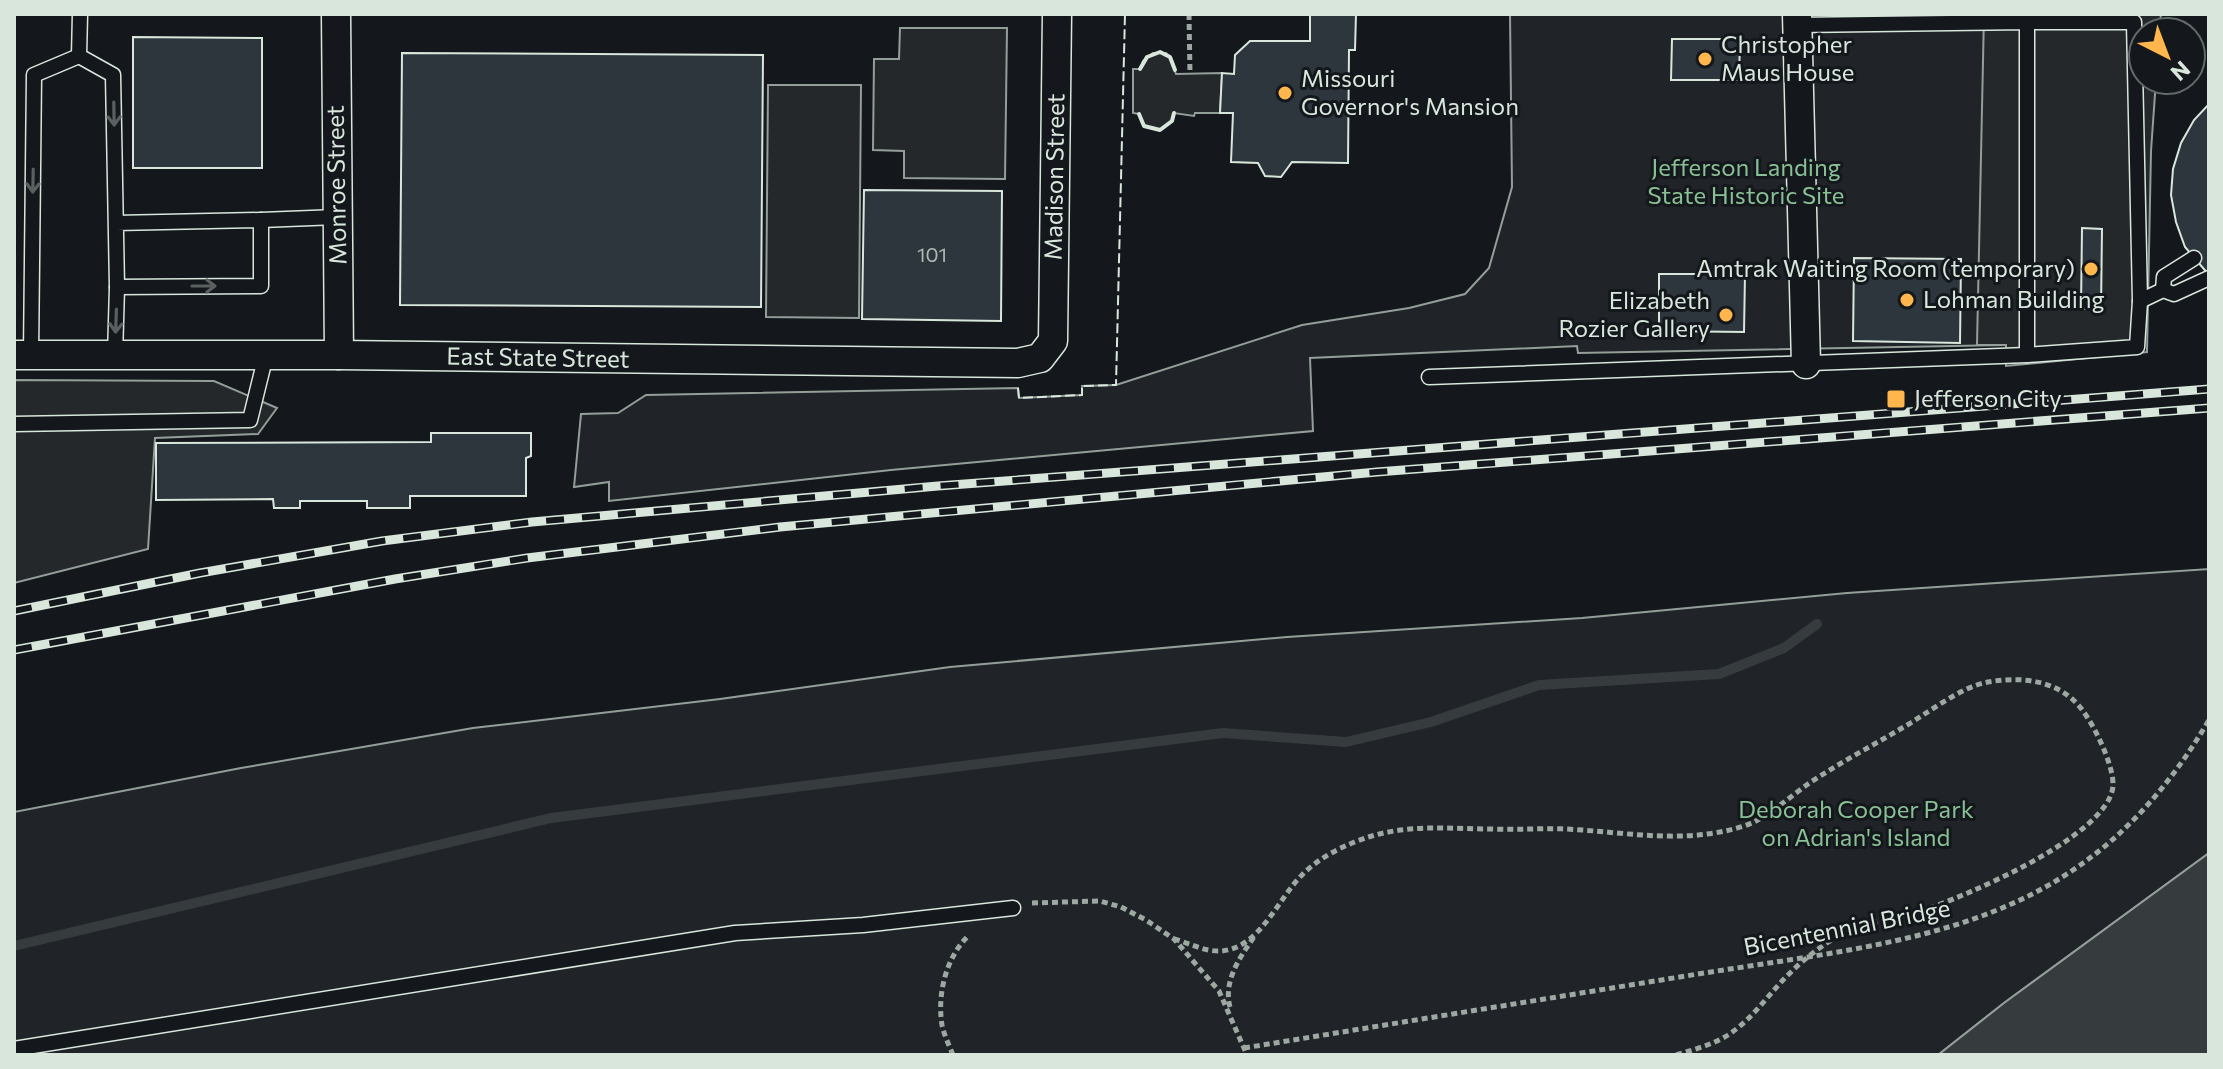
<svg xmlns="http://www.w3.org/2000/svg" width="2223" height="1069" font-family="Commissioner,sans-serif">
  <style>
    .green { fill: #202428; stroke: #939e99; stroke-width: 2 }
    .parking { fill: #24282b; stroke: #939e99; stroke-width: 2 }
    .water { fill: #363b3e; stroke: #939e99; stroke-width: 2 }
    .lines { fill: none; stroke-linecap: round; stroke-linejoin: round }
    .stream { stroke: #363b3e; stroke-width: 10 }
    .building { fill: #2c363c; stroke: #d8e6dc; stroke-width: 2 }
    .lane-casing { stroke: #d8e6dc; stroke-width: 17 }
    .street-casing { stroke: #d8e6dc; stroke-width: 31 }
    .path { stroke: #9da8a2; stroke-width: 5; stroke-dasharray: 6 4; stroke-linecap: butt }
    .lane { stroke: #14181c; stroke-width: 14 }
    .street { stroke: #14181c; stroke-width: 28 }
    .rail-casing { stroke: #d8e6dc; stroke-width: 9 }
    .rail { stroke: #14181c; stroke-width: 6; stroke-dasharray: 18; stroke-linecap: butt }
    .path-bridge { stroke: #9da8a2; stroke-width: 5; stroke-dasharray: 6 4; stroke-linecap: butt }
    .fence { stroke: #d8e6dc; stroke-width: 2; stroke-dasharray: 10 4; stroke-linecap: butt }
    .wall { stroke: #d8e6dc; stroke-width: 4 }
    .oneway { stroke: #59605f }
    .poi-dot { fill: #ffb74d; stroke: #14181c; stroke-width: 3 }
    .labels { text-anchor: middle; stroke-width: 6; stroke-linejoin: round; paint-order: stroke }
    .number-label { font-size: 20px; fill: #adbab4 }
    .poi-label { font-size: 24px; fill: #d8e6dc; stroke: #14181c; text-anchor: start }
    .park-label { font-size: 24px; fill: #8ac095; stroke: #14181c }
    .street-label { font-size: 24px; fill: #d8e6dc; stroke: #14181c }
  </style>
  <rect width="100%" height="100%" fill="#14181c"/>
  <g class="green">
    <path d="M1510,14h491l5,331 -428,8 -1,-7 -267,12 3,73 -422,39 -282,31v-19l-35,5 7,-73 37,-1 28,-18 372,-7 1,10 63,-3v-9l34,-1 186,-60 107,-17 56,-14 24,-26 23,-81z"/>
    <path d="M2209,569v284l-205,150 -66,52h-1924v-243l227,-44 232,-40 247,-29 230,-32 337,-30 295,-19 265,-25z"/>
  </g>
  <g class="parking">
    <path d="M1984,14h177l-2,18h-16v48h13l-5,71 -4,201 -141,14v-21h-29z"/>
    <path d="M900,28h107l-2,151 -101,-1v-27l-31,-1 1,-91h25z"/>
    <path d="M1153,53h13l4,4 6,17 46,-1 -2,40h-25l-1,3 -20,-3 -2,8 -12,9 -16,-4 -5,-12 -6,-1v-44h7l3,-8z"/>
    <path d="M768,85h93l-2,233 -93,-1z"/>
    <path d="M14,380l200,1 63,27 -19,26 -103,4 -7,111 -134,34z"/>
  </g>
  <path class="water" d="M2209,853v202h-271l66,-52z"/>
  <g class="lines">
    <path class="stream" d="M14,946l537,-128 672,-85 123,9 85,-20 108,-37 180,-11 65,-26 33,-24"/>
  </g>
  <g class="building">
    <path d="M1310,14h46l-1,36h-6l-1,113 -56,-1 -11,15 -16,-1 -7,-13 -27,-1 2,-49h-13l2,-40 12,1 1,-19 15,-14h60z"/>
    <path d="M133,37l129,1v130h-129z"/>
    <path d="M1672,39h68l-1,41h-68z"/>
    <path d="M402,53l361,2 -2,252 -361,-2z"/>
    <path d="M2209,104v171l-24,-28 -9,-25 -5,-27 2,-26 8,-26 13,-23z"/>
    <path d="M864,190l138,1 -1,130 -139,-2z"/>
    <path d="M2082,228l20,1 -1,80h-20z"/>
    <path d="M1854,258l107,1 -1,84 -107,-2z"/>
    <path d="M1659,274h86l-1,58 -85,-1z"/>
    <path d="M431,433h100v23l-5,2v38h-116v12h-43v-7h-67v7h-26l-1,-9 -117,1v-57l275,-1z"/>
  </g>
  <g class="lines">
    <g class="lane-casing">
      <g id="lane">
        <path d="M1797,25l230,-3v333"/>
        <path d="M79,56l34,19 4,212 144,-1v-66l-145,3"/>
        <path d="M79,56l1,-42"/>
        <path d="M261,220l76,-3"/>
        <path d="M2163,290l1,-13 30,-19"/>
        <path d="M2140,301l23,-11 11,4 35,-16"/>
        <path d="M31,355l3,-280 45,-19"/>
        <path d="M115,356l2,-69"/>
        <path d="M1429,377l598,-22 110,-8 3,-46 -6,-279h-107"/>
        <path d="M14,424l236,-4 16,-65"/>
        <path d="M14,1049l721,-116 128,-8 150,-17"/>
      </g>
    </g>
    <g class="street-casing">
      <g id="street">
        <path d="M336,14l3,341"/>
        <path d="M1797,14l9,350"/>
        <path d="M14,355h325l679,8 22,-5 13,-17 4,-327"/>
      </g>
    </g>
    <g class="path">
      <path d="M1189,14l1,60"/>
      <path d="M1032,903l68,-2 21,6 25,13 28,19 45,52 28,64"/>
      <path d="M1174,939c15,4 31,13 47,12 39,-3 56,-51 81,-76 17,-18 46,-32 70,-39 40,-12 80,-7 121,-7 25,1 49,-1 73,0 61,3 118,16 178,-3 24,-8 46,-30 67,-44 30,-20 61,-36 91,-54 25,-14 58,-41 86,-46 34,-6 73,-2 95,29 12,16 31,55 30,75 -4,50 -149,111 -192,125 -29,8 -58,11 -85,26 -16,10 -32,22 -45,35 -22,21 -37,46 -63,63 -16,10 -35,15 -53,20"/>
      <path d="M1230,1007c-7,-26 10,-50 24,-70"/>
      <path d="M1244,1048l454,-74"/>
      <path d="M953,1055c-4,-10 -9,-20 -11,-30 -5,-31 4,-67 26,-89"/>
    </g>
    <use href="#lane" class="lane"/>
    <use href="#street" class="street"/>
    <g class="rail-casing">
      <g id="rail">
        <path d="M14,611l186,-38 182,-32 150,-19 406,-36 1271,-97"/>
        <path d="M14,650l381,-71 132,-21 253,-31 597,-55 832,-64"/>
      </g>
    </g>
    <use href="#rail" class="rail"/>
    <path class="path-bridge" d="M1698,974c219,-35 386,-42 511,-254"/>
    <path class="fence" d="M1018,388l1,10 63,-3v-9l34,-1 9,-371"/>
    <g class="wall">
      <path d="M1140,69l7,-12 13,-5 10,5 5,13"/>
      <path d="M1139,114l5,12 16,4 12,-9 2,-8"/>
    </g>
  </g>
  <defs><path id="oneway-shaft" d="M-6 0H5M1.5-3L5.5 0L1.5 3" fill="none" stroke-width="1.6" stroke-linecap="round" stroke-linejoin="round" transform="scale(2)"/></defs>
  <g class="oneway">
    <use href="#oneway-shaft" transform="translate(114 114) rotate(89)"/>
    <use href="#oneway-shaft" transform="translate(33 181) rotate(91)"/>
    <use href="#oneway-shaft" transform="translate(204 286)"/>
    <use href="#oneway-shaft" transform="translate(116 321) rotate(92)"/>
  </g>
  <g class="poi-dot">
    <circle cx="1705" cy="59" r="8"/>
    <circle cx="1285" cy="93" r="8"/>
    <circle cx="2091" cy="269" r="8"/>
    <circle cx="1907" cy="300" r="8"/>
    <circle cx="1726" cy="315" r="8"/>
    <rect x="1886" y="389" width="20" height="20" rx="4"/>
  </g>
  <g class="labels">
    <g class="number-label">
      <text x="932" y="262">101</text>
    </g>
    <g class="poi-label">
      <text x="1721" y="53">Christopher<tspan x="1721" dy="28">Maus House</tspan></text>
      <text x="1301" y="87">Missouri<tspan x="1301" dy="28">Governor's Mansion</tspan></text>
      <text x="2075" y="277" text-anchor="end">Amtrak Waiting Room (temporary)</text>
      <text x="1923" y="308">Lohman Building</text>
      <text x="1710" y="309" text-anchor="end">Elizabeth<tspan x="1710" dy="28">Rozier Gallery</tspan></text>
      <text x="1914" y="407">Jefferson City</text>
    </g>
    <g class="park-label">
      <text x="1746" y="176">Jefferson Landing<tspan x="1746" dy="28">State Historic Site</tspan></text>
      <text x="1856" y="818">Deborah Cooper Park<tspan x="1856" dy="28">on Adrian's Island</tspan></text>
    </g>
    <g class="street-label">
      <text transform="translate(1055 177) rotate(-89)" y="8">Madison Street</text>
      <text transform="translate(337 185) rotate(-91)" y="8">Monroe Street</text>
      <text transform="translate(538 358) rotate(1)" y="8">East State Street</text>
      <text transform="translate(1847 928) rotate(-11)" y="8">Bicentennial Bridge</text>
    </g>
  </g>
  <rect width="2223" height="1069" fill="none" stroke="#d8e6dc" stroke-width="32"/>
  <g transform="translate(2167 56) rotate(138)"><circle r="38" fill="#14181c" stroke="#626a69" stroke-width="2"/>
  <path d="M0-6L14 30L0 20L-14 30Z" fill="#ffb74d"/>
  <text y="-12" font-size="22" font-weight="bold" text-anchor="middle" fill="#d8e6dc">N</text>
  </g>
</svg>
